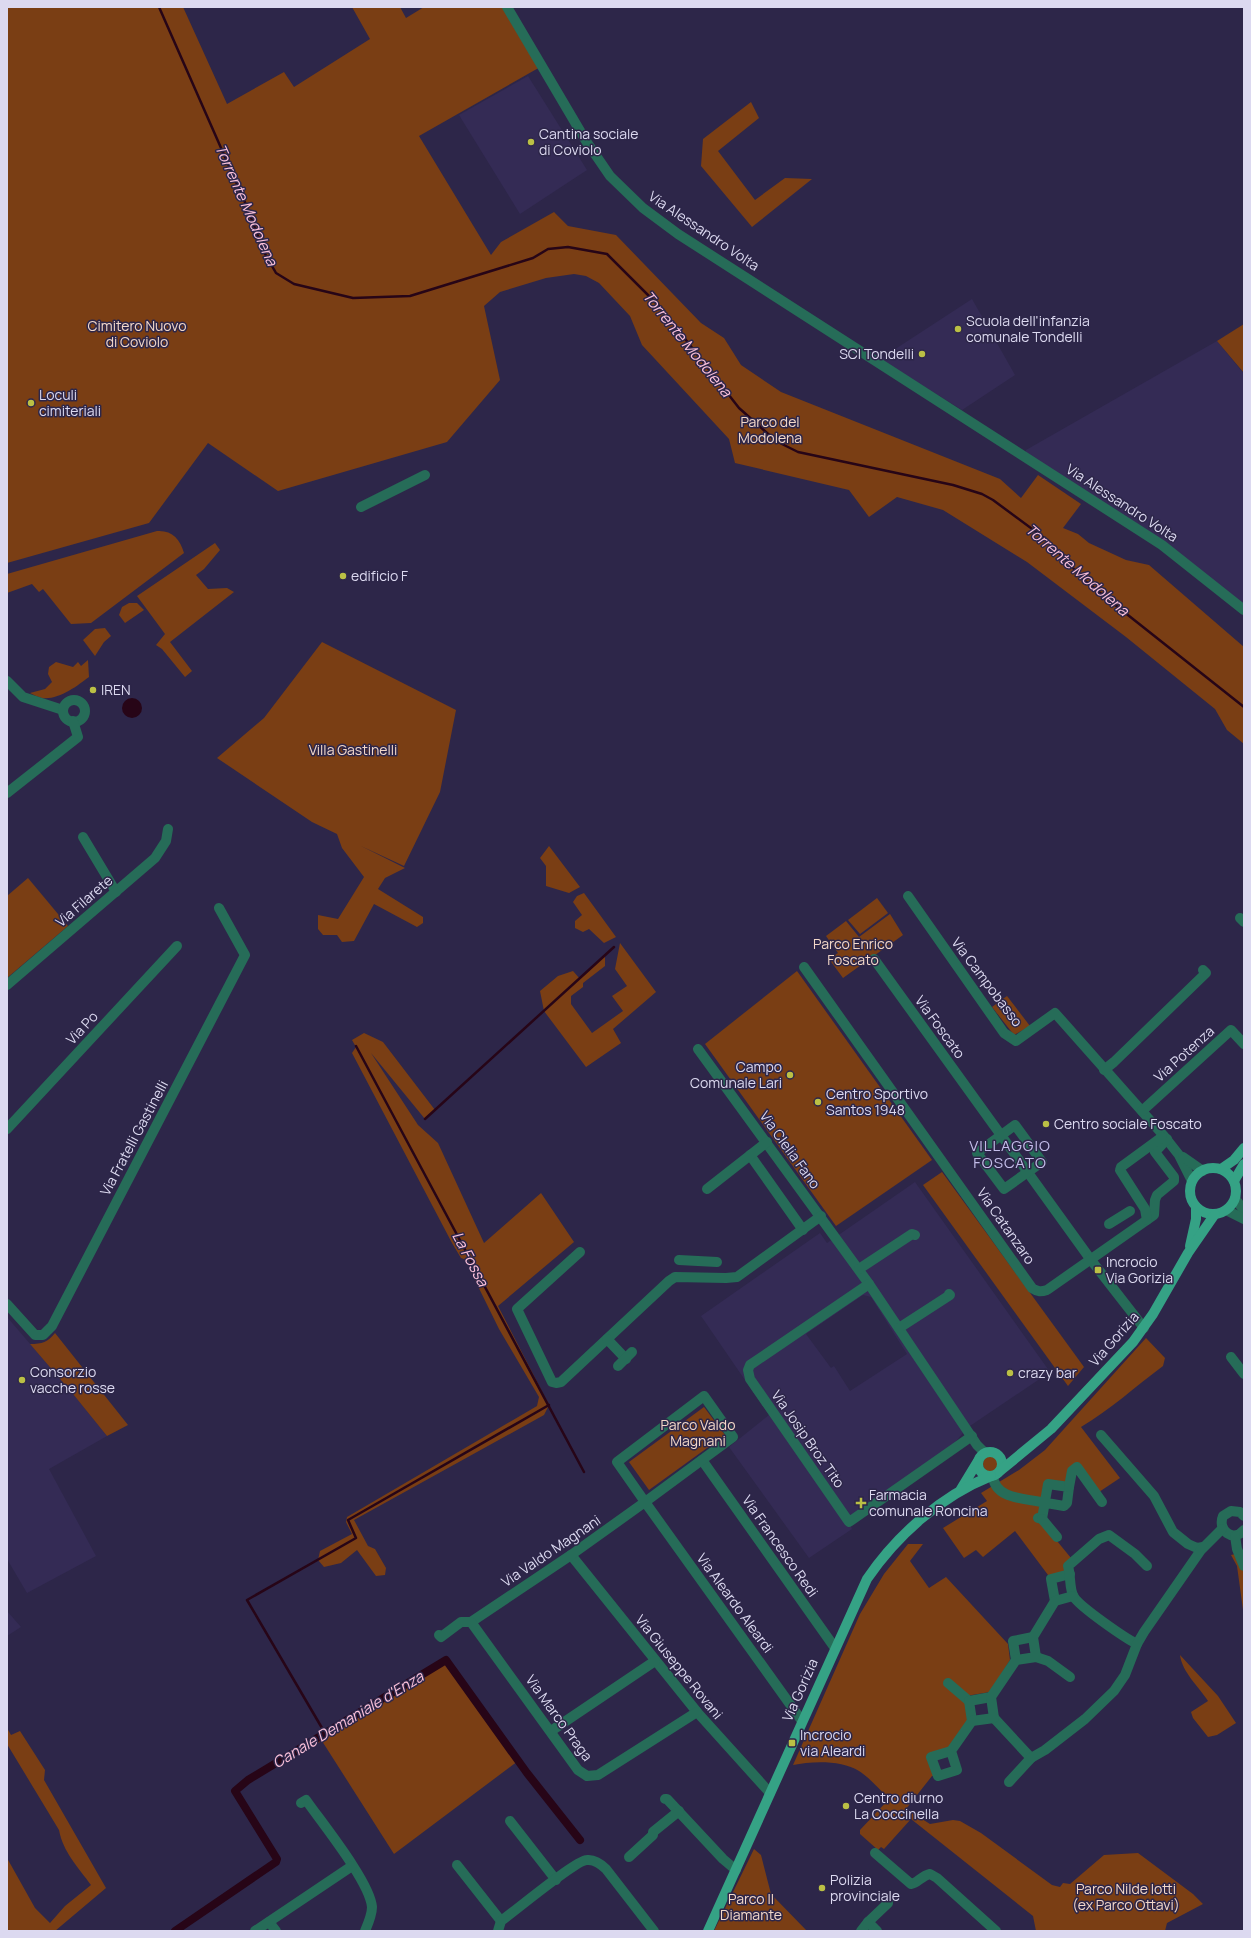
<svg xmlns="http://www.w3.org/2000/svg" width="1251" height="1938" font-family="Manrope,sans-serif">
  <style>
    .built { fill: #342b55; fill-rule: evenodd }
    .green { fill: #7a3e14 }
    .water { fill: #270517 }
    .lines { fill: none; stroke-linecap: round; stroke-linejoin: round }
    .stream { stroke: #270517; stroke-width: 2.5 }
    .canal { stroke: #270517; stroke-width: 8 }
    .minor { stroke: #266c58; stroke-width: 10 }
    .major { stroke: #35a285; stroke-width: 10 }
    .poi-dot { fill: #bbc045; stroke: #2d2649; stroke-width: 1.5 }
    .labels { text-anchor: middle; stroke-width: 3; stroke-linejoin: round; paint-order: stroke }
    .poi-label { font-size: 14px; fill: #dcd9f0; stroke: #2d2649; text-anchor: start }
    .street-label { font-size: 14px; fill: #dcd9f0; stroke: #2d2649 }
    .park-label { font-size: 14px; fill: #f3d8c9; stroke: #2d2649 }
    .water-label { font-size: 15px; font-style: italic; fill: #fcc2db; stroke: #2d2649 }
    .neighbourhood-label { font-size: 15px; letter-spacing: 1px; fill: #c4beea; stroke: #2d2649 }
  </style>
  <rect width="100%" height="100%" fill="#2d2649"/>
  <g class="built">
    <path d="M528,76l59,94 -67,44 -61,-99z"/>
    <path d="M972,299l43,76 -53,35 -82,-51z"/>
    <path d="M1217,341l27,33v238l-82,-67 -136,-88v-7z"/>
    <path d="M915,1182l135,190 -83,56 -19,23 -99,71 3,7 -43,29 -80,-111 40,-32 -68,-99 119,-83 7,10zM863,1295l8,2 36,57 -57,37 -16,-25 -3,2 -25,-34z"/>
    <path d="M7,1317l66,77 34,42 -58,33 47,87 -69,37 -20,-34z"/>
    <path d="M7,1611l14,16 -14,9z"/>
  </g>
  <g class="green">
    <path d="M7,7h176l44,97 57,-32 10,15 76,-48 -18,-32h48l6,11 18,-11h83l35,59 -123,70 72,119 10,-13 53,-30 14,14 48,9 85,88 23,15 17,27 40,27 219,87 21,19 17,-23 43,29 -18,24 15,6 11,9 37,17 23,5 95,82v97l-17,-14 -12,-21 -89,-72 -99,-75 -84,-52 -46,-13 -28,20 -20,-27 -114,-27 -6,-24 -87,-94 -12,-29 -31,-33 -13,-7 -12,-2 -28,4 -46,14 -16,14 16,74 -53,62 -169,49 -70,-48 -59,80 -142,40z"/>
    <path d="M751,102l8,16 -41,33 37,49 30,-22 27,1 -60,48 -51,-61 2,-27z"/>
    <path d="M1244,324v49l-27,-32z"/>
    <path d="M157,531c15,-1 23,8 27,22l-93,70 -20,1 -28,-35 -4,3 -7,-8 -25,9v-19z"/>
    <path d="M215,543l5,7 -16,19 -8,6 12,14 19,-1 7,4 -64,50 22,29 -7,6 -23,-28 -6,-4 9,-11 -28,-38z"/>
    <path d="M129,603h8l7,7 -19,13 -6,-8 3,-8z"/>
    <path d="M105,628l6,8 -7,6 -9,14 -12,-16 12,-11z"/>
    <path d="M322,642l134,68 -16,82 -36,74 -43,-20 44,22 -20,10 -7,11 45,28v6l-6,4 -43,-23 -20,37 -12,1 -5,-7h-14l-5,-6v-14l20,4 26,-42 -22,-29 -5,-14 -25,-12 -95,-64 47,-40z"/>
    <path d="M88,660l1,17c-12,9 -30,23 -47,21 -4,-1 -8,-3 -12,-5l15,-4 7,-7 -4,-8 1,-7 7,-5 17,5 5,-5 3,4z"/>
    <path d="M549,846l31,41 -11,6 -23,-7v-20l-6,-8z"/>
    <path d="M28,878l40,48 -61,52v-82z"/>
    <path d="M584,893l32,44 -12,6 -15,-14 -6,3 -8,-4v-7l7,-6 -9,-13 4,-6z"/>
    <path d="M877,898l11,15 -28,21 -12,-14z"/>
    <path d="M890,914l13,21 -60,43 -14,-19 9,-6 -12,-17 20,-15 13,16z"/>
    <path d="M620,943l36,49 -43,37 8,14 -35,24 -42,-56 -4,-20 18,-15 15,-5 7,8 25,-23v10l-22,17v4l-12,9v8l21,29 31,-22 -11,-15 15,-10 -12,-17z"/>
    <path d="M797,971l135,189 -96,66 -131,-182z"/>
    <path d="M1007,996l23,30 -16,9 -22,-28z"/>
    <path d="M364,1033l19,9 52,68 -10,9 -54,-66 47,72 20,18 46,100 57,-50 33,49 -76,64 51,99 -5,10 -190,105 14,26 7,3 11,19 -1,7 -9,1 -19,-26 -16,13 -17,4 -6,-7 2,-9 32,-17 -6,-12 1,-5 190,-111 2,-9 -40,-68 -30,-61 3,-6 -11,-4 -9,-15 -100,-190 4,-6 -4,-7z"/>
    <path d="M942,1172l142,195 -16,19 -145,-201z"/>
    <path d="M55,1333l73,92 -21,11 -34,-42 -43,-50c12,0 18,-2 25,-11z"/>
    <path d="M1146,1338l19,20 -2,8c-27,20 -53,44 -82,61l39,51 -24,16 -19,-27 -8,20 -21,-3 -9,35 32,39 -1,16 -19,5 -36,-48 -32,26 -7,-7 -12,8 -21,-30 44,-27 -6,-8 38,-23 26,-20z"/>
    <path d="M704,1407l21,28 -76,55 -20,-28z"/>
    <circle cx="991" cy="1464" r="8"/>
    <path d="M908,1544h15l-13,17 19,27 17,-11 62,67 2,16 -20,32 -24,4 6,25 -21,30 -20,6 7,19h-6l-26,33 24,15 23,-4 7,1 21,12 71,52 8,2 3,-4 7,1 34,-29 34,-2 55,41 10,10 -36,19 -2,8h-129l-3,-15 -122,-97 -27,30 -3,-2 -3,3 -18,-16v-4l29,-31c-9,-9 -19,-21 -30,-28 -17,-11 -47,-10 -66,-6l67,-151 24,-40z"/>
    <path d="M1244,1552v65l-7,-51 -6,-11z"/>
    <path d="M1180,1655l38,41 18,27 -19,12 -9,2 -15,-19 -2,-6 17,-11c-9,-14 -26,-29 -28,-46z"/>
    <path d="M446,1660l72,101 -124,93 -72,-113 -8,4 1,-8 18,-11 5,1z"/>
    <path d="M7,1728l4,7 9,-4 25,39 -1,10 62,108 -51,43h-48v-73l28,50 15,15 15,-17 26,-21c-13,-18 -28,-33 -32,-55l-52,-86z"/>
    <path d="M754,1849l7,6 10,39 36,37h-93z"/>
  </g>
  <circle class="water" cx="132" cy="708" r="10"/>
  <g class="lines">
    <g class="stream">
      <path d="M159,7l88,200 17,45 12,21 18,11 59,14 57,-2 123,-38 15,-9 20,-2 39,7 54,54 78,100 37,33 22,11 155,33 29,9 11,6 54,40 38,41 159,126"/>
      <path d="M356,1046l228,426"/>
      <path d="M425,1119l189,-172"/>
      <path d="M322,1728l-75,-128 109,-62 -8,-18 201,-115"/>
    </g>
    <path class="canal" d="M175,1931l101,-69 1,-3 -42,-68 13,-11 198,-120 81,113 53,67"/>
    <g class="minor">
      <path d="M507,7l79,134 24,35 33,32 35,26 484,311 82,65"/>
      <path d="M361,507l64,-32"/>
      <path d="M7,681l16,16 40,13"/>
      <circle cx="74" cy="711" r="11"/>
      <path d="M7,793l71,-56 -5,-16"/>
      <path d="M83,837l33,55"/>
      <path d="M908,896l96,137 12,8 39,-28 109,123 15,19 13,26"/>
      <path d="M1240,918l4,4"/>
      <path d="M874,959l217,301 53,68"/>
      <path d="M804,967l228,321c6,4 9,4 15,2l107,-75 1,-15 2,-5 17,-14v-4l-19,-25 12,-13"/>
      <path d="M7,985l148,-127 11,-17 2,-12"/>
      <path d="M698,1049l171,235 108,161 8,8"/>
      <path d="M1104,1070l10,-8 92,-89 -3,-3"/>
      <path d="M1142,1111l89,-81 13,14"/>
      <path d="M1015,1125l27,37 -38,27 -27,-36z"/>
      <path d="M7,1129l170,-183"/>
      <path d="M750,1155l53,75"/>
      <path d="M1183,1157l20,14"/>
      <path d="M707,1189l60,-47"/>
      <path d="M1235,1199l9,11"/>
      <path d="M1226,1210l18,9"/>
      <path d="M1147,1220l-2,-11 -25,-39 1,-3 41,-30"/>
      <path d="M1109,1224l21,-13"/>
      <path d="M580,1252l-63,57 35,73 4,1 5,-1 108,-101 6,-4 51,1 11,-1 84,-61"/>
      <path d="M679,1260l38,2"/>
      <path d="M859,1269l53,-35 3,1"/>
      <path d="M869,1284l-119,81 -2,5 2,9 99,143 123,-86"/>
      <path d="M7,1304l28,31h8l9,-9 193,-371 -26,-47"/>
      <path d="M899,1328l51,-33 -1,-1"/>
      <path d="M607,1339l19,20"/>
      <path d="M1231,1357l13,17"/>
      <path d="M618,1366l14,-14"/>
      <path d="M1101,1435l53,61 19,36 15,12 9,4 6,-1"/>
      <path d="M702,1460l133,188"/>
      <path d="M993,1476c2,23 30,22 48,26l23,4 3,-3 2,-16 -21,-3 -6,35 -4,-1"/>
      <path d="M1069,1487l3,-16 5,-4 25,35"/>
      <path d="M1244,1516l-4,-4 -9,-1 -8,5c-6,14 10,27 21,14"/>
      <path d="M1042,1519l15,18"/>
      <path d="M1235,1536l2,13 7,17"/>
      <path d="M571,1555l126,157 73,81"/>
      <path d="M1055,1601l-4,-22 19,-5"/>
      <path d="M471,1622l100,-67 74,-53 -28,-40 87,-66 29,41 -88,65 157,219"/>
      <path d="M439,1635l2,2 20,-15h10l107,148 9,6 11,-1 99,-63"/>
      <path d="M1137,1644c-12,-6 -57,-37 -63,-47 -5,-7 -3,-22 -6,-31l31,-27 10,-4 26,19 12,12"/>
      <path d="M1036,1657l12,4 22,16"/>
      <path d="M1016,1660l-3,-19 20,-4"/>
      <path d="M948,1683l21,18"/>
      <path d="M994,1718l37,40"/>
      <path d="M972,1721l-3,-20 22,-4"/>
      <path d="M551,1731l104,-70"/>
      <path d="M951,1751l-20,6 7,19 19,-6 -6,-19 21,-30 22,-3 -3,-21 25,-37 20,-3 -3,-20 22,-36 18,-5"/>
      <path d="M1009,1782l22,-24 14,-8 40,-31 29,-28 11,-16 12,-31 7,-12 57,-82 21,-21"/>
      <path d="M665,1799h2l56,60 13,11"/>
      <path d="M301,1803l5,-3c16,23 64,82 66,107 0,8 -4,17 -7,24"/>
      <path d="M510,1821l46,59"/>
      <path d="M875,1853l36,31c7,-1 10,-8 19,-10l7,4 59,53"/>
      <path d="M629,1857l24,-22v-3l26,-21"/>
      <path d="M457,1865l44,56"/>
      <path d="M269,1922l7,9"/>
      <path d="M255,1931l97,-65"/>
      <path d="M498,1931l3,-10c14,-10 75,-61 86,-61 8,-1 14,4 19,9l48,62"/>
      <path d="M861,1931l7,-9"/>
      <path d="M877,1931l-9,-9 20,-19"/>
    </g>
    <g class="major">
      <circle cx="1213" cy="1191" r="23"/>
      <path d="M1221,1169l13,-9 10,-12"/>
      <path d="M1234,1181l10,-17"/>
      <path d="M1190,1246l6,-27v-12"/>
      <circle cx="990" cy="1464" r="12"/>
      <path d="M1000,1471l51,-42 82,-87 20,-28 35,-61 27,-39"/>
      <path d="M961,1489l17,-28"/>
      <path d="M708,1931l159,-352c30,-44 74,-83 124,-103"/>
    </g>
  </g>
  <g class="poi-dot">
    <circle cx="531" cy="142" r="4"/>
    <circle cx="958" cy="329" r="4"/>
    <circle cx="922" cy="354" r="4"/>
    <circle cx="31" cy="403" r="4"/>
    <circle cx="343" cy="576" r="4"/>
    <circle cx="93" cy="690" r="4"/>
    <circle cx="790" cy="1075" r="4"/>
    <circle cx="818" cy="1102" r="4"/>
    <circle cx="1046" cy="1124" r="4"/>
    <rect x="1094" y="1266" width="8" height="8" rx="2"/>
    <circle cx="1010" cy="1373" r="4"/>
    <circle cx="22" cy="1380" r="4"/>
    <path d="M859 1497h4v4h4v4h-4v4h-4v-4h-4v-4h4z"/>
    <rect x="788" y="1739" width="8" height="8" rx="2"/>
    <circle cx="846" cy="1806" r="4"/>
    <circle cx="822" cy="1888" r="4"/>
  </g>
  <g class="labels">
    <g class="poi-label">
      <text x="539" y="139">Cantina sociale<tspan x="539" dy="16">di Coviolo</tspan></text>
      <text x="966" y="326">Scuola dell'infanzia<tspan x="966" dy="16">comunale Tondelli</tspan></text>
      <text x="914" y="359" text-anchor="end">SCI Tondelli</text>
      <text x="39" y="400">Loculi<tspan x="39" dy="16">cimiteriali</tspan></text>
      <text x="351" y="581">edificio F</text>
      <text x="101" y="695">IREN</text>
      <text x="782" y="1072" text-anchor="end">Campo<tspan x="782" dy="16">Comunale Lari</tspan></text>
      <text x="826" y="1099">Centro Sportivo<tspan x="826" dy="16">Santos 1948</tspan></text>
      <text x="1054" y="1129">Centro sociale Foscato</text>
      <text x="1106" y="1267">Incrocio<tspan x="1106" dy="16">Via Gorizia</tspan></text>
      <text x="30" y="1377">Consorzio<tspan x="30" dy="16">vacche rosse</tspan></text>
      <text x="1018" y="1378">crazy bar</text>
      <text x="869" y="1500">Farmacia<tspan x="869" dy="16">comunale Roncina</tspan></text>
      <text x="800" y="1740">Incrocio<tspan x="800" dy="16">via Aleardi</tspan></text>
      <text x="854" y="1803">Centro diurno<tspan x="854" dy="16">La Coccinella</tspan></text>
      <text x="830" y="1885">Polizia<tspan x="830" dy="16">provinciale</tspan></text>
    </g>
    <g class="street-label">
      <text transform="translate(704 231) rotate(34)" y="5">Via Alessandro Volta</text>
      <text transform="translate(1122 503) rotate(33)" y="5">Via Alessandro Volta</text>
      <text transform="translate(84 901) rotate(-41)" y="5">Via Filarete</text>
      <text transform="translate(987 982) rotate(53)" y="5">Via Campobasso</text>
      <text transform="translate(940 1027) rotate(54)" y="5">Via Foscato</text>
      <text transform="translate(82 1028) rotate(-47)" y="5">Via Po</text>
      <text transform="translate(1184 1054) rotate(-42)" y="5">Via Potenza</text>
      <text transform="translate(134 1138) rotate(-62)" y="5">Via Fratelli Gastinelli</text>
      <text transform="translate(790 1150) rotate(54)" y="5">Via Clelia Fano</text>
      <text transform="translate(1006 1226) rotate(55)" y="5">Via Catanzaro</text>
      <text transform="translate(1114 1339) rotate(-49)" y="5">Via Gorizia</text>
      <text transform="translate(808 1439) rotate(55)" y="5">Via Josip Broz Tito</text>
      <text transform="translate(780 1546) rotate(55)" y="5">Via Francesco Redi</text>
      <text transform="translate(551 1551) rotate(-34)" y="5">Via Valdo Magnani</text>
      <text transform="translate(735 1603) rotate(54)" y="5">Via Aleardo Aleardi</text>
      <text transform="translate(679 1667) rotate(51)" y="5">Via Giuseppe Rovani</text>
      <text transform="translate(800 1690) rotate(-66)" y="5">Via Gorizia</text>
      <text transform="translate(559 1718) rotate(54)" y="5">Via Marco Praga</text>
    </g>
    <g class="park-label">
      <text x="137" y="331">Cimitero Nuovo<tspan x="137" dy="16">di Coviolo</tspan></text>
      <text x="770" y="427">Parco del<tspan x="770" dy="16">Modolena</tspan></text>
      <text x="353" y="755">Villa Gastinelli</text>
      <text x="853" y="949">Parco Enrico<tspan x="853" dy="16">Foscato</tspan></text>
      <text x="698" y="1430">Parco Valdo<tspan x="698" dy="16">Magnani</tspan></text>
      <text x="1126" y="1894">Parco Nilde Iotti<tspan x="1126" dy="16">(ex Parco Ottavi)</tspan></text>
      <text x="751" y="1904">Parco Il<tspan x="751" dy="16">Diamante</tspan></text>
    </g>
    <g class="water-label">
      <text transform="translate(246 205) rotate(66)" y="5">Torrente Modolena</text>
      <text transform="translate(687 344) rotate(51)" y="5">Torrente Modolena</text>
      <text transform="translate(1077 570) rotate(41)" y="5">Torrente Modolena</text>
      <text transform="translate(470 1259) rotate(62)" y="5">La Fossa</text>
      <text transform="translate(348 1720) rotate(-31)" y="5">Canale Demaniale d'Enza</text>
    </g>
    <g class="neighbourhood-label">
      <text x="1010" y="1151">VILLAGGIO<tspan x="1010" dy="17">FOSCATO</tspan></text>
    </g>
  </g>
  <rect width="1251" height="1938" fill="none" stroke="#dcd9f0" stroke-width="16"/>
</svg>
